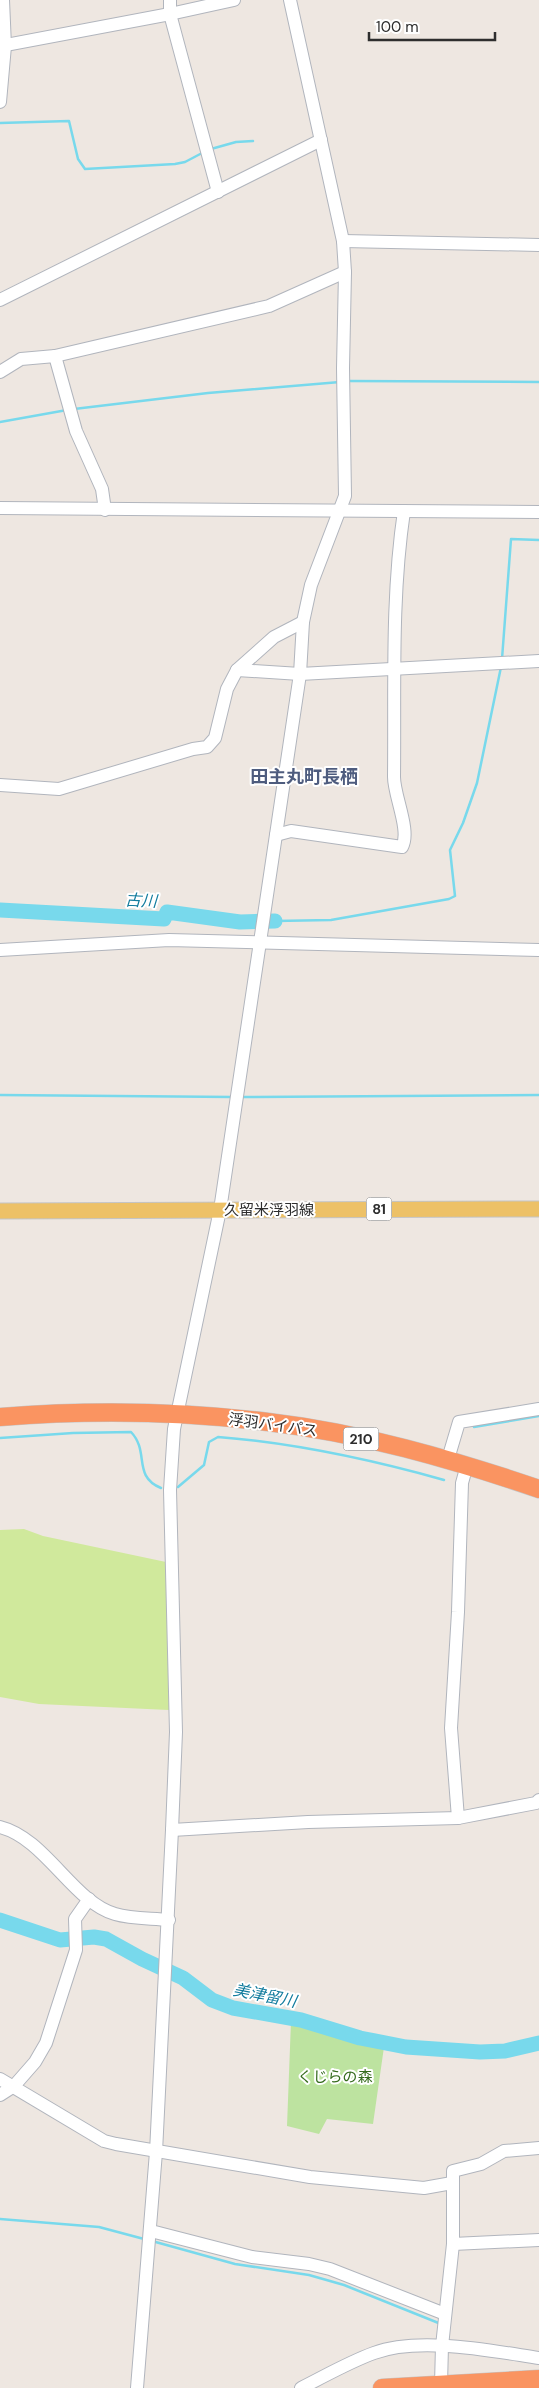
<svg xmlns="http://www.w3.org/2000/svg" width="539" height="2388" font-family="'DM Sans','Noto Sans JP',sans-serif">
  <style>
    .green { fill: #bde3a0 }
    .pitch { fill: #d0e99c }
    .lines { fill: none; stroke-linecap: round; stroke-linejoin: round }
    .stream { stroke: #78d9ec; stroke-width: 2.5 }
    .river { stroke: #78d9ec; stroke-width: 15 }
    .minor-casing { stroke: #b1b5bd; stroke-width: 14 }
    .major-casing { stroke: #c4c4c4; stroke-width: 17 }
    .highway-casing { stroke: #c4c4c4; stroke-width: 19 }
    .minor { stroke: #fff; stroke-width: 12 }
    .major { stroke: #edc167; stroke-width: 15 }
    .highway { stroke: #fa9461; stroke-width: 18 }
    .labels { text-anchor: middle; stroke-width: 4; stroke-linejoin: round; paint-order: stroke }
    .shield { fill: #fff; stroke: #6d6d6d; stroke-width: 1 }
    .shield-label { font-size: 14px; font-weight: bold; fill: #2e2e2e }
    .street-label { font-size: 15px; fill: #2e2e2e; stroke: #fff }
    .park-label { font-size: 15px; fill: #356b1d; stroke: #fff }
    .water-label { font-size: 16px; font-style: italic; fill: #127c9e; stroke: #fff }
    .quarter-label { font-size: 18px; font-weight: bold; fill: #4e5c7e; stroke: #fff }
  </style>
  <rect width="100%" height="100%" fill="#eee7e1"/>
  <path class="green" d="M291,2021l93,26 -11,77 -46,-5 -8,15 -32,-8z"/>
  <path class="pitch" d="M24,1529l19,7 123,26 3,148 -130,-6 -39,-7v-167z"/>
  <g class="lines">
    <g class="stream">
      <path d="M0,123l69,-2 9,38 7,10 90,-5 10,-2 19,-10"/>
      <path d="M211,149l25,-7 17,-1"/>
      <path d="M348,381l191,1"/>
      <path d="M74,409l134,-16 132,-11"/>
      <path d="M0,422l67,-12"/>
      <path d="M502,659l9,-120 28,1"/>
      <path d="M275,921l56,-1 118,-21 6,-3 -5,-46 13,-27 14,-40 24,-116"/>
      <path d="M0,1095l233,2"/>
      <path d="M241,1097l298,-2"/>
      <path d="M474,1427l65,-11"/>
      <path d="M0,1438l73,-5 58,-1c19,20 1,44 30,56"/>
      <path d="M178,1487l26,-22 5,-23 9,-5c76,6 151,22 226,43"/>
      <path d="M0,2219l99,8 45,12"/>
      <path d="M152,2241l83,23 74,11 35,10 97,39"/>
    </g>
    <g class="river">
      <path d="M0,910l164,9 3,-7 73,10 35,-1"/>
      <path d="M0,1920l60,20 34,-3 12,2 36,20 41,19 29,22 21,8 68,12 59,18 46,9 74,5 25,-1 34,-8"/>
    </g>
    <g class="minor-casing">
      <g id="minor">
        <path d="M170,0v14l48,178"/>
        <path d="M0,46l170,-32 64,-14"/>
        <path d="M0,102l5,-56 -2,-46"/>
        <path d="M343,241l196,4"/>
        <path d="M0,300l321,-160"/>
        <path d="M55,356l21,75 26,58 3,21"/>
        <path d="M0,372l21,-13 34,-3 214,-50 76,-34"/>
        <path d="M0,508l539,4"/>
        <path d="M237,670l63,4 239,-13"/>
        <path d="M0,785l59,4 134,-40 14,-2 8,-9 12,-49 10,-19 37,-33 29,-15"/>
        <path d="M276,835l15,-4 111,16c9,-16 -8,-51 -8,-70 1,-88 -3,-179 10,-266"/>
        <path d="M0,950l169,-10 370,10"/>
        <path d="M448,1459l11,-37 80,-13"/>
        <path d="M458,1818l-7,-90 7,-116 4,-129 5,-18"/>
        <path d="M0,1827c45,11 73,75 115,87 17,5 37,4 54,6"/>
        <path d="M172,1830l136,-8 150,-4 78,-15 3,-3"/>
        <path d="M0,2079l104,62 12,3 194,33 114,11 28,-5"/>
        <path d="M0,2095l14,-9 21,-24 11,-19 30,-93 -1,-31 14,-20"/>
        <path d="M151,2231l101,26 57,7 21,5 115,45"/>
        <path d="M453,2244l86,-4"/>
        <path d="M441,2384l1,-38 11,-102v-73l28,-7 23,-13 35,-3"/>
        <path d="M137,2388l19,-236 16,-322 4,-98 -6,-242 4,-61 46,-219 80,-536 3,-52 8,-37 34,-89 -2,-128 2,-96 -2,-31 -53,-241"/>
        <path d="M301,2388c24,-12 48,-26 73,-35 45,-17 118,-2 165,5"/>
      </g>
    </g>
    <g class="major-casing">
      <path id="major" d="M0,1211l539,-2"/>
    </g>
    <g class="highway-casing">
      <g id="highway">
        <path d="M0,1417c89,-7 179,-6 268,5 93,11 183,37 271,67"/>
        <path d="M382,2388l157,-9"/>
      </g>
    </g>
    <use href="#minor" class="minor"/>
    <use href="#major" class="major"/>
    <use href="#highway" class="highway"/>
  </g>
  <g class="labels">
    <g class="shield">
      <rect x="366.5" y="1197.5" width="25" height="23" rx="4"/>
      <rect x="343.5" y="1427.5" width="35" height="23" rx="4"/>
    </g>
    <g class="shield-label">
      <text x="379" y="1214">81</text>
      <text x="361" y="1444">210</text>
    </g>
    <g class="street-label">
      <text x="269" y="1215">久留米浮羽線</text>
      <text transform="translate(273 1425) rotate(8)" y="5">浮羽バイパス</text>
    </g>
    <g class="park-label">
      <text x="335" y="2082">くじらの森</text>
    </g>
    <g class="water-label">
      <text transform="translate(141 900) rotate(3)" y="6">古川</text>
      <text transform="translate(265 1995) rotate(11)" y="6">美津留川</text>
    </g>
    <g class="quarter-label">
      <text x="304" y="783">田主丸町長栖</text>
    </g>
  </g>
  <path d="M369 32v8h126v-8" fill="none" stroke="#2e2e2e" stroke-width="2.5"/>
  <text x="376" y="32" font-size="15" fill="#2e2e2e" stroke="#ffffff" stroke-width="4" paint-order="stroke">100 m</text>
</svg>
